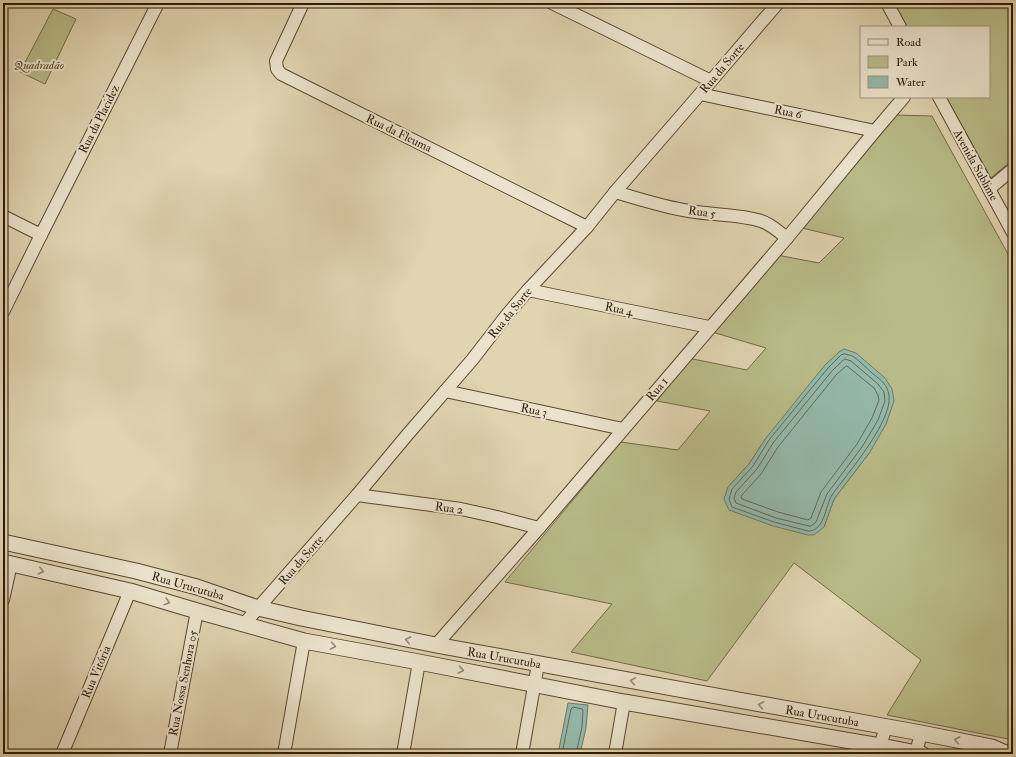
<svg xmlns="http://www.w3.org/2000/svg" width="1016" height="757" font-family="'IM FELL Double Pica',serif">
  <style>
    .green { fill: #b8bb88; stroke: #746a48; fill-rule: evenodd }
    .water { fill: #94b8a9; stroke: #6c7868 }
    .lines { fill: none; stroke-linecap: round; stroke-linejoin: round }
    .shore { stroke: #626858; stroke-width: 1 }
    .minor-casing { stroke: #5b4732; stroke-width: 14 }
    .tertiary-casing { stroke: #5b4732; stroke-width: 17 }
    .minor { stroke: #ebe3cc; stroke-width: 12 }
    .tertiary { stroke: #ebe3cc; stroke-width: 15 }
    .oneway { stroke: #968873 }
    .labels { text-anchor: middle; stroke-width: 4; stroke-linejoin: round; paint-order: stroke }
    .park-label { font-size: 12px; font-style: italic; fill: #58492e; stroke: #ebe3cc }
    .street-label { font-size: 12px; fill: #2f1807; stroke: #ebe3cc }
  </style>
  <rect width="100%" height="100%" fill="#e0d4b1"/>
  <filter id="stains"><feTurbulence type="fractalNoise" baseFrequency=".005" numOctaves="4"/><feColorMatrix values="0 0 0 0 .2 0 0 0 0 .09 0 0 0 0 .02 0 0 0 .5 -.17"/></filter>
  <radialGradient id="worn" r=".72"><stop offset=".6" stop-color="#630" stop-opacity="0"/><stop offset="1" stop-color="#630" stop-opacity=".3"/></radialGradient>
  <g class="green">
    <path d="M894,3h119v165l-8,-2 -14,12 -45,-81h43v-70h-82z"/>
    <path d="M53,9l23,10 -31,65 -25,-12z"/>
    <path d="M895,115l37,1 81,147v477l-126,-25 34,-55 -127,-97 -87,118 -136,-29 41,-48 -107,-22 116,-140 57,8 32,-39 -53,-10 31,-43 59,12 19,-22 -54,-16 65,-77 42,8 25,-25 -42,-10zM766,438l104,14 -36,47 -10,28 -96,-40 21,-23z"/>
  </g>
  <g class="water">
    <path d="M844,349l12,4 29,25 7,11 2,12 -8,23 -16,28 -36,47 -10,28 -10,8h-6l-35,-9 -44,-16 -5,-11 4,-12 21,-23 17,-26 59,-73 14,-13z"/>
    <path d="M568,703l20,2 -2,23 -6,26h-22z"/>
  </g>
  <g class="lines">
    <g class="shore">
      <path d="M845,354c3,1 6,1 9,3 6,4 12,11 18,16 6,5 14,10 16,18 10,25 -42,84 -56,104 -7,11 -7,36 -24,36l-34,-9 -42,-15 -3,-8 3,-10 21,-23 16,-26 59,-72 13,-13z"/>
      <path d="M845,359l6,2 27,23 6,8 1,9 -7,19 -16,27 -35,47 -11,28 -5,4h-2l-33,-8 -40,-15 -2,-5 2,-6 21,-23 16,-26 59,-72z"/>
      <path d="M847,366l27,22 4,7 1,5 -7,18 -15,26 -36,48 -10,26 -3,2 -30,-8 -36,-13 -1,-2 1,-2 19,-21 17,-27 58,-72 9,-8z"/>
      <path d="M562,754l9,-45 2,-2 9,2 1,1 -1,17 -6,27"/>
    </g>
    <g class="minor-casing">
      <g id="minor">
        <path d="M303,3l-27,58 1,8 4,5 306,153"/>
        <path d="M552,3l159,78"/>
        <path d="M887,3l13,24"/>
        <path d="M700,94l175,37"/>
        <path d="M939,97l74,136"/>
        <path d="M989,189l24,-20"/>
        <path d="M615,192c24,7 48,15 74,19 22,4 51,3 72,10 10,3 18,11 26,17"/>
        <path d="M3,216l38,19 -38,77"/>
        <path d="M41,235l117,-232"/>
        <path d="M528,290l181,37"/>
        <path d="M445,391l178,38"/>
        <path d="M357,495l104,14 36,8 42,11"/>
        <path d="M3,600l8,-36"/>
        <path d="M244,624l113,-129 51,-61 64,-74 34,-44 22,-26 59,-63 28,-35 85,-98 11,-13 67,-78"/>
        <path d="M436,645l103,-117 248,-290 88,-107 29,-34"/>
        <path d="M880,746l6,-19"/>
        <path d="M916,753l5,-20"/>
        <path d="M62,754l68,-163"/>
        <path d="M170,754l27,-143"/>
        <path d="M284,754l20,-113"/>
        <path d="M403,754l16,-92"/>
        <path d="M522,754l16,-90"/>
        <path d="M615,754l9,-52"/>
      </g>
    </g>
    <g class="tertiary-casing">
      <g id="tertiary">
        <path d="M3,542l133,29 61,16 61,21 43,10 135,27 485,88 71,14 16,7"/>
        <path d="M3,562l127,29 67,20 107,30 115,21 205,40 256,44 42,8"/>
      </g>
    </g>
    <use href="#minor" class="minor"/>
    <use href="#tertiary" class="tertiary"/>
  </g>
  <defs><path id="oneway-chevron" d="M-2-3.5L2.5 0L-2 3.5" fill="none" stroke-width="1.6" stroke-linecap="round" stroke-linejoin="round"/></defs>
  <g class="oneway">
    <use href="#oneway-chevron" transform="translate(41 571) rotate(13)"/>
    <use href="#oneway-chevron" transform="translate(167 602) rotate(17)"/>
    <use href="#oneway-chevron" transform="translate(408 640) rotate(-169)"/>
    <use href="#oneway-chevron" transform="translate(333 646) rotate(10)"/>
    <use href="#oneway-chevron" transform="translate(461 670) rotate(11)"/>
    <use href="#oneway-chevron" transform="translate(633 681) rotate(-170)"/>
    <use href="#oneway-chevron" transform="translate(761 705) rotate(-170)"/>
    <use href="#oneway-chevron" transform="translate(957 740) rotate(-169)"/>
  </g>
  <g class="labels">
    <g class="park-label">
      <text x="39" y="69">Quadradão</text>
    </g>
    <g class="street-label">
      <text transform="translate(722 68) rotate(-50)" y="4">Rua da Sorte</text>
      <text transform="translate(788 112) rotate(12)" y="4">Rua 6</text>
      <text transform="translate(99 119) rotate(-63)" y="4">Rua da Placidez</text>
      <text transform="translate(399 133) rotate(26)" y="4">Rua da Fleuma</text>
      <text transform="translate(976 165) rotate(61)" y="4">Avenida Sublime</text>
      <text transform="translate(702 212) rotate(8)" y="4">Rua 5</text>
      <text transform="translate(619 309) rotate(12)" y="4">Rua 4</text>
      <text transform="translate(510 313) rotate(-51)" y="4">Rua da Sorte</text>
      <text transform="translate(657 389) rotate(-50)" y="4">Rua 1</text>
      <text transform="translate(534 410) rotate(12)" y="4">Rua 3</text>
      <text transform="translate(449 508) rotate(8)" y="4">Rua 2</text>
      <text transform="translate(301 560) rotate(-49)" y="4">Rua da Sorte</text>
      <text transform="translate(188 586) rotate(16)" y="4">Rua Urucutuba</text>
      <text transform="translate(504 658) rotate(10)" y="4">Rua Urucutuba</text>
      <text transform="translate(96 672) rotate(-67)" y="4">Rua Vitória</text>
      <text transform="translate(183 683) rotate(-79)" y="4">Rua Nossa Senhora 05</text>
      <text transform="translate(822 716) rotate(10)" y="4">Rua Urucutuba</text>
    </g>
  </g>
  <rect width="1016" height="757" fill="none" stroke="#e0d4b1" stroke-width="16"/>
  <rect x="4" y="4" width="1008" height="749" fill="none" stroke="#2f1807" stroke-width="2"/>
  <rect x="8" y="8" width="1000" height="741" fill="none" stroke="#2f1807"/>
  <rect x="860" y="26" width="130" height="72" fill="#ebe3cc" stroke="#a0927d"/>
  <rect x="868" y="39" width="20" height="6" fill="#ebe3cc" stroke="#a0927d"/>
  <text x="896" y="46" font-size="12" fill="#2f1807">Road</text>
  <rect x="868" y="56" width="20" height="12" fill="#b8bb88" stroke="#a0927d"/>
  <text x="896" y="66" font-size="12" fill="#2f1807">Park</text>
  <rect x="868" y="76" width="20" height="12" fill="#94b8a9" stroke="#a0927d"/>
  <text x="896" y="86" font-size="12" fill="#2f1807">Water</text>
  <rect width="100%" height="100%" filter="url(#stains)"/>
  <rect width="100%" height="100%" fill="url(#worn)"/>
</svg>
